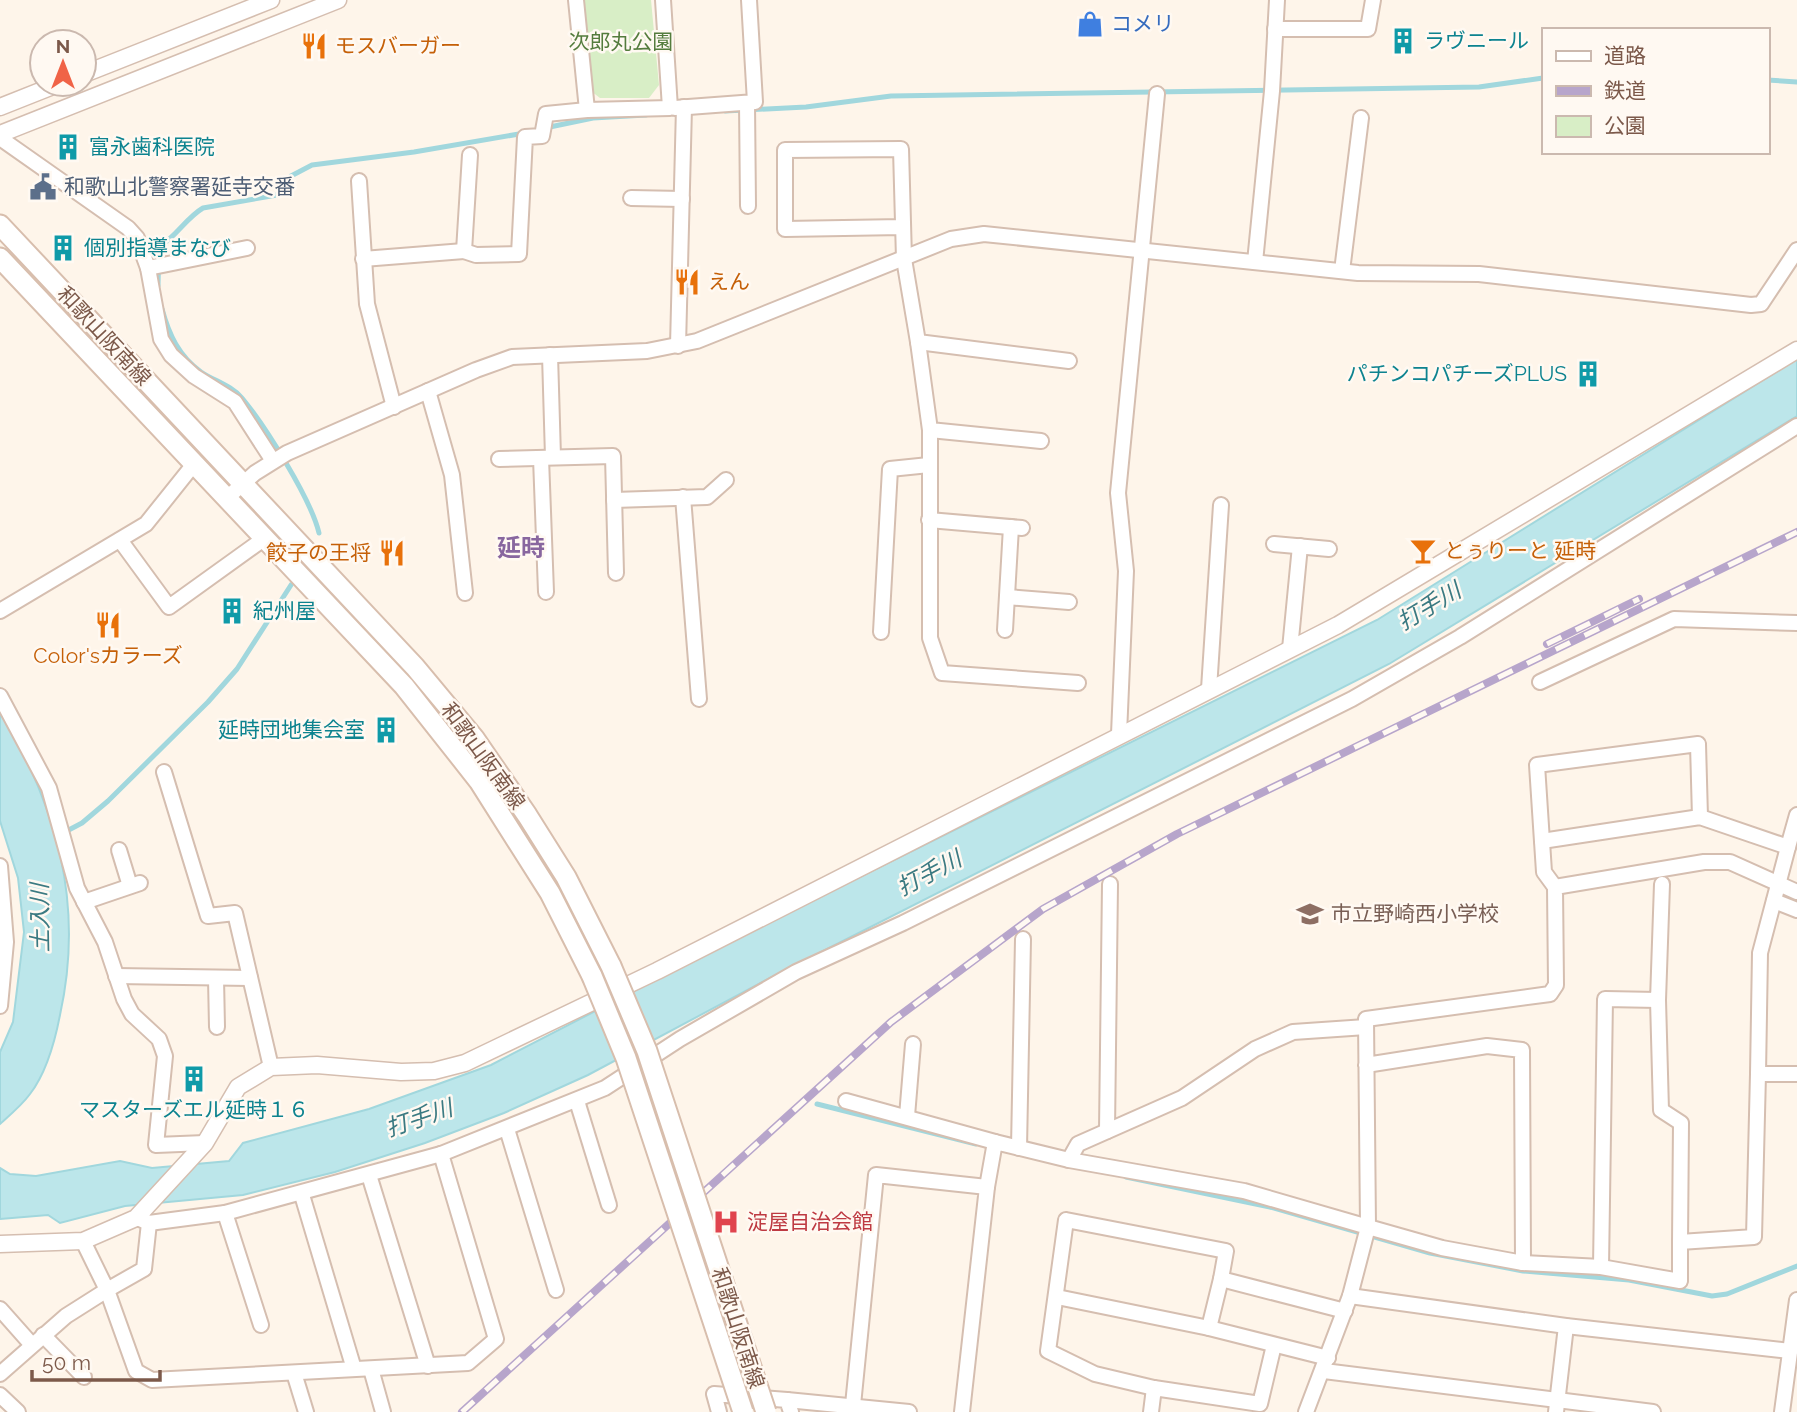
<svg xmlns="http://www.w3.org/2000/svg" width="1797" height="1412" font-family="Raleway,'Noto Sans JP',sans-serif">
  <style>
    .green { fill: #d8eec6 }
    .water { fill: #bce6ea; stroke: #a1d7dd; stroke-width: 2 }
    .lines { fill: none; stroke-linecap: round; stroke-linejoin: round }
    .stream { stroke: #a1d7dd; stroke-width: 5 }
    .minor-casing { stroke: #d5beb0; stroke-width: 18 }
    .tertiary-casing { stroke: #d5beb0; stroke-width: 19 }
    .secondary-casing { stroke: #d8bead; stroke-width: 23 }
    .minor { stroke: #fff; stroke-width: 14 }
    .tertiary { stroke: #fff; stroke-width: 16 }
    .secondary { stroke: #fff; stroke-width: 19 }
    .rail-casing { stroke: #b7a5cb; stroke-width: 8 }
    .rail { stroke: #fff9f2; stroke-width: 5; stroke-dasharray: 16; stroke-linecap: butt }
    .secondary-bridge-casing { stroke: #d8bead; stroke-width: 23; stroke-linecap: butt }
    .secondary-bridge { stroke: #fff; stroke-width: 19 }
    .labels { text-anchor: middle; stroke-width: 5; stroke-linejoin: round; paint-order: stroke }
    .shop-label { font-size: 21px; fill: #366cbe; stroke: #fff9f2; text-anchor: start }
    .culture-label { font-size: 21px; fill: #0d838f; stroke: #fff9f2; text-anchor: start }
    .park-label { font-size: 21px; fill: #547c3d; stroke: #fff9f2 }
    .food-label { font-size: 21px; fill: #c56008; stroke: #fff9f2; text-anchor: start }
    .service-label { font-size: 21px; fill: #4e5e75; stroke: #fff9f2; text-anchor: start }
    .street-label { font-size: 21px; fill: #7c594a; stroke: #fff9f2 }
    .education-label { font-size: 21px; fill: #785e54; stroke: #fff9f2; text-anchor: start }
    .health-label { font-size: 21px; fill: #be3a42; stroke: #fff9f2; text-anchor: start }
    .water-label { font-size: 23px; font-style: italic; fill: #3b7a82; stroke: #fff9f2 }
    .quarter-label { font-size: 24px; font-weight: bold; fill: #88669f; stroke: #fff9f2 }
  </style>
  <rect width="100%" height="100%" fill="#fef5ea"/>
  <path class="green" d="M584,0h67l8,85 -10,13h-49l-9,-7z"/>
  <g class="water">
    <path d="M1797,359v57l-408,248 -621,315 -180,96 -84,38 -79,30 -90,29 -92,23 -118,11 -65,17 -12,-8 -48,4v-51l10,6 26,2 84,-15 32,7 77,-7 14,-18 126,-34 122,-44 232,-120 654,-325z"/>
    <path d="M0,709c56,98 85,193 60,306 -5,26 -13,57 -30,79 -8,11 -20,21 -30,30v-72l13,-30 11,-90 -6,-54 -18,-57z"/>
  </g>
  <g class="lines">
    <g class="stream">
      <path d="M1767,80l30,2"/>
      <path d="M725,111l81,-4 85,-11 588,-9 64,-9"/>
      <path d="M545,128l48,-10 53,-3"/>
      <path d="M158,286l1,-39c18,-11 27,-29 44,-39l74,-13 14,-19 21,-11 102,-13 111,-19"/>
      <path d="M162,309c7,26 17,47 39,63 13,9 30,13 41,26 23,28 69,101 77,135"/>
      <path d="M63,833l19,-10 26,-22 100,-99 29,-33 54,-84"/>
      <path d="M817,1104l159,40"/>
      <path d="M1126,1177l144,30 160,46 93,18 106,9 83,16 15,-2 70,-28"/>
    </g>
    <g class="minor-casing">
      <g id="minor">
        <path d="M576,0l11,110 83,-2 -7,-108"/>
        <path d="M1275,29h93l5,-29"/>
        <path d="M747,103l1,103"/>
        <path d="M675,108l80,-6 -6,-102"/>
        <path d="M0,138l128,90 9,10 11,30"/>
        <path d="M470,155l-6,96 12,4 43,-1 6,-117 17,-1 4,-22 41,-4"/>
        <path d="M359,181l8,123 27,103"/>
        <path d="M631,198l51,1"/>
        <path d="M902,227l-117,2v-79l116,-1 3,110 14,83 151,19"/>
        <path d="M247,248l-99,20 13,71 10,16 23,21 41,26 38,59"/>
        <path d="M363,259l101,-8"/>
        <path d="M1255,262l17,-171 5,-91"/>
        <path d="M1342,271l19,-153"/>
        <path d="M918,342l12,88 111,11"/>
        <path d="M678,346l6,-239"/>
        <path d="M550,355l3,102"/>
        <path d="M428,391l24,84 13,118"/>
        <path d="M930,430v208l12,35 136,10"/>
        <path d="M541,458l5,134"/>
        <path d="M499,459l114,-3 3,117"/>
        <path d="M683,497l16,202"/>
        <path d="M227,498l28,-25 32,-20 189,-83 36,-13 135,-6 50,-10 254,-102 33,-5 374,39 121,1 272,31 10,-1 36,-54"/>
        <path d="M614,500l93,-3 19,-17"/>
        <path d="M929,520l93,8"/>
        <path d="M120,540l49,67 96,-69"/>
        <path d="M1274,544l55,5"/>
        <path d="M1007,597l62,5"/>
        <path d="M0,611l146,-87 48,-60"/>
        <path d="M1005,630l6,-103"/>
        <path d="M881,632l9,-163 39,-4"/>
        <path d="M1290,649l10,-103"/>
        <path d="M1540,682l134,-63 123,4"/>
        <path d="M1209,689l12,-184"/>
        <path d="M0,696l49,92 28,100 28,54 19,57 8,15 27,25 6,17 -9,89 49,-2"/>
        <path d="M1119,734l7,-163 -8,-78 39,-399"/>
        <path d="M164,772l44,144 27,-3 36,154"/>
        <path d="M1542,841l158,-24 88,30 9,-32"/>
        <path d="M1788,847l-28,106 -2,121h39"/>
        <path d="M119,850l11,36"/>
        <path d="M0,866l6,76 -6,64"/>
        <path d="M1555,887l-11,-15 -7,-107 161,-21 2,73"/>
        <path d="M1774,901l23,9"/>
        <path d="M84,902l56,-19"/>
        <path d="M116,976l134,2"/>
        <path d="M216,978l1,49"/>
        <path d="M1658,1000l3,110 20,13 -1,119 74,-5 4,-163"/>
        <path d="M1366,1065l121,-19 35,4 1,213 -81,-15 -74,-21 -2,-208 184,-25 6,-9 -1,-98 149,-25h26l67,30"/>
        <path d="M577,1101l32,104"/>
        <path d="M846,1101l149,41"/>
        <path d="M907,1116l6,-72"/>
        <path d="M507,1129l49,161"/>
        <path d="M1107,1131l3,-247"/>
        <path d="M1019,1148l4,-209"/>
        <path d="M1069,1160l175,31 124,36 -18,69 -44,116"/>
        <path d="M369,1175l59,191"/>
        <path d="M987,1187l8,-45 74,18 9,-16 104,-46 73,-49 38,-17 73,-5"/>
        <path d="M302,1195l52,174"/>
        <path d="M225,1213l36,112"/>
        <path d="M140,1219l9,4 -5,46 -37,21 29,81 16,9 316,-17 28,-24 -55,-185"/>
        <path d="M149,1223l76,-10 216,-59 164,-66 75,-49 116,-67 107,-49 449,-224 108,-62 337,-211"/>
        <path d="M1523,1263l78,4 79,14v-39"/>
        <path d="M1601,1267l4,-268 53,1 4,-116"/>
        <path d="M1221,1279l-12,49 119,30"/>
        <path d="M1350,1296l216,30 224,25"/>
        <path d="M1057,1297l152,31"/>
        <path d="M0,1309l32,36"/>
        <path d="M43,1335l41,42"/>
        <path d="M371,1369l12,43"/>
        <path d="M1324,1371l329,41"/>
        <path d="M294,1373l12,39"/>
        <path d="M0,1374l66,-58 41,-26 -24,-49"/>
        <path d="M1154,1388l-59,-14 -47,-23 18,-131 160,31 -5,28 124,32"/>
        <path d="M0,1395l18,17"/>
        <path d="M787,1400l122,12"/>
        <path d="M853,1405l23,-230 111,12 -25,225"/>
        <path d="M719,1412l-5,-18 73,6 4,12"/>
        <path d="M1151,1412l3,-24 106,16 14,-59"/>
        <path d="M1556,1412l10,-86"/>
        <path d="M1782,1412l15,-112"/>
      </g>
    </g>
    <g class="tertiary-casing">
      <g id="tertiary">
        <path d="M84,74l187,-74"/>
        <path d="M0,107l58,-23"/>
        <path d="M0,134l338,-134"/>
        <path d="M0,1244l83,-3 53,-23 69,-75 33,-56 33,-20 46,-2 84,7 33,-1 31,-8 192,-92 681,-346 459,-275"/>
      </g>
    </g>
    <g class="secondary-casing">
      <g id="secondary">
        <path d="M0,225l415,442 59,71 53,77 39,62 45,89"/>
        <path d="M0,258l404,428 75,95 71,112 42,83"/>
      </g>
    </g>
    <use href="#minor" class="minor"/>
    <use href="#tertiary" class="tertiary"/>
    <use href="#secondary" class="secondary"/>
    <g class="rail-casing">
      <g id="rail">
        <path d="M1547,644l92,-45"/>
        <path d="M462,1412l429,-390 152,-113 134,-75 620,-302"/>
      </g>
    </g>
    <use href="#rail" class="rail"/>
    <g class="secondary-bridge-casing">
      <g id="secondary-bridge">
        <path d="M611,966l36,85 119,361"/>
        <path d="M592,976l34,82 117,354"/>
      </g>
    </g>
    <use href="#secondary-bridge" class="secondary-bridge"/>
  </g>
  <defs>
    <g id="shop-bare" transform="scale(2.1)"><path d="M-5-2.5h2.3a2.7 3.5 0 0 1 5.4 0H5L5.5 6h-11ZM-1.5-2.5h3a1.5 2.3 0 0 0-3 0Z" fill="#3f7fe0" stroke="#fff9f2" stroke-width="2.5" paint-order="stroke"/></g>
    <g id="building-bare" transform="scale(2.1)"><path d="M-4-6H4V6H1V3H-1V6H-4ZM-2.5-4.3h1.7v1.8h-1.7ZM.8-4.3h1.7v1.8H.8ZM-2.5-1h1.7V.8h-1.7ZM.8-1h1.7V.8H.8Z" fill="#0f9aa8" stroke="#fff9f2" stroke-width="2.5" paint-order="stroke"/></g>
    <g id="restaurant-bare" transform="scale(2.1)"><path d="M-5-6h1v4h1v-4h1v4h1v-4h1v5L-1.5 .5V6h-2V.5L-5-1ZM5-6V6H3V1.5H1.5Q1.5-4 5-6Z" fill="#e8710a" stroke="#fff9f2" stroke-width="2.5" paint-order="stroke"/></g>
    <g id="civic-bare" transform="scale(2.1)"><path d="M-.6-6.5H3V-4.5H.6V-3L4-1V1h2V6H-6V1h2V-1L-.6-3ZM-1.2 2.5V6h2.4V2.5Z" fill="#5c6f8a" stroke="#fff9f2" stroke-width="2.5" paint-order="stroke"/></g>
    <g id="bar-bare" transform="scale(2.1)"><path d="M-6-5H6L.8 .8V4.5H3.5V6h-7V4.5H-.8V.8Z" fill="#e8710a" stroke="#fff9f2" stroke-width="2.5" paint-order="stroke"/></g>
    <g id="school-bare" transform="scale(2.1)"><path d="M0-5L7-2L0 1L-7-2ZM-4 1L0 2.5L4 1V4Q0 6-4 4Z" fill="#8d6e63" stroke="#fff9f2" stroke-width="2.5" paint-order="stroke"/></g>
    <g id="hospital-bare" transform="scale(2.1)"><path d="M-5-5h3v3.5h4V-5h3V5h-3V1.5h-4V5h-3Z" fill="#e0444e" stroke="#fff9f2" stroke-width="2.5" paint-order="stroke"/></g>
  </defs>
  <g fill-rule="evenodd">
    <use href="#shop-bare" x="1090" y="24"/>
    <use href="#building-bare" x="1403" y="41"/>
    <use href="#restaurant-bare" x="314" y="46"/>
    <use href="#building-bare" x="68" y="147"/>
    <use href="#civic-bare" x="43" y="187"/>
    <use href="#building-bare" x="63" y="248"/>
    <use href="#restaurant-bare" x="687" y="282"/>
    <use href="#building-bare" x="1588" y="374"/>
    <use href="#bar-bare" x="1423" y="551"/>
    <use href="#restaurant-bare" x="392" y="553"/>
    <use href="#building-bare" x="232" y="611"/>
    <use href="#restaurant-bare" x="108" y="625"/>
    <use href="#building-bare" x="386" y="730"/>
    <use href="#school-bare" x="1310" y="914"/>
    <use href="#building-bare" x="194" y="1079"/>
    <use href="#hospital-bare" x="726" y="1222"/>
  </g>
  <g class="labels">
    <g class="shop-label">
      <text x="1111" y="31">コメリ</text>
    </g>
    <g class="culture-label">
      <text x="1424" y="48">ラヴニール</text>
      <text x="89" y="154">富永歯科医院</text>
      <text x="84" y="255">個別指導まなび</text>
      <text x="1567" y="381" text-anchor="end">パチンコパチーズPLUS</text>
      <text x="253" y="618">紀州屋</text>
      <text x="365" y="737" text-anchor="end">延時団地集会室</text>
      <text x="194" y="1117" text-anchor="middle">マスターズエル延時１６</text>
    </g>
    <g class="park-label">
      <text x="621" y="49">次郎丸公園</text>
    </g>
    <g class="food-label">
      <text x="335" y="53">モスバーガー</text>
      <text x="708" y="289">えん</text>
      <text x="1444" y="558">とぅりーと 延時</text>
      <text x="371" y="560" text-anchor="end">餃子の王将</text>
      <text x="108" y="663" text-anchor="middle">Color'sカラーズ</text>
    </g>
    <g class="service-label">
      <text x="64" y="194">和歌山北警察署延寺交番</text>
    </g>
    <g class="street-label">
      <text transform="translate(104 336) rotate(47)" y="7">和歌山阪南線</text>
      <text transform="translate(483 756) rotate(54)" y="7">和歌山阪南線</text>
      <text transform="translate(738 1328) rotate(72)" y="7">和歌山阪南線</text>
    </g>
    <g class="education-label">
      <text x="1331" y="921">市立野崎西小学校</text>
    </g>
    <g class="health-label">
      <text x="747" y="1229">淀屋自治会館</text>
    </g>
    <g class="water-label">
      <text transform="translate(1429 606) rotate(-31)" y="8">打手川</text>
      <text transform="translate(929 873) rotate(-28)" y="8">打手川</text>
      <text transform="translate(40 918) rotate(-91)" y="8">土入川</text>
      <text transform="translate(419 1118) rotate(-19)" y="8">打手川</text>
    </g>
    <g class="quarter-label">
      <text x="521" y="556">延時</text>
    </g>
  </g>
  <rect x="1542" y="28" width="228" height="126" fill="#fff9f2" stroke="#cbb9af" stroke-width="2"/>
  <rect x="1556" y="51" width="35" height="10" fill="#ffffff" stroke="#cbb9af" stroke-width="2"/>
  <text x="1604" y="63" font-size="21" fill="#7c594a">道路</text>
  <rect x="1556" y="86" width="35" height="10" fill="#b7a5cb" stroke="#cbb9af" stroke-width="2"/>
  <text x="1604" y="98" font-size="21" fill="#7c594a">鉄道</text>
  <rect x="1556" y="116" width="35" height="21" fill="#d8eec6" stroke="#cbb9af" stroke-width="2"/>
  <text x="1604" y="133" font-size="21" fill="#7c594a">公園</text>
  <g transform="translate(63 63)"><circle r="33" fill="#fff9f2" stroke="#cbb9af" stroke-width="2"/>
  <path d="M0-5L12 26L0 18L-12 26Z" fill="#f06347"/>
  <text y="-10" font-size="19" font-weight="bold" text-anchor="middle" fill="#7c594a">N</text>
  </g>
  <path d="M32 1370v10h128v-10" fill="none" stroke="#7c594a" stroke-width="3.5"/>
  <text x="42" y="1370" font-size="21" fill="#7c594a" stroke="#fff9f2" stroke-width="5" paint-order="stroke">50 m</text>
</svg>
